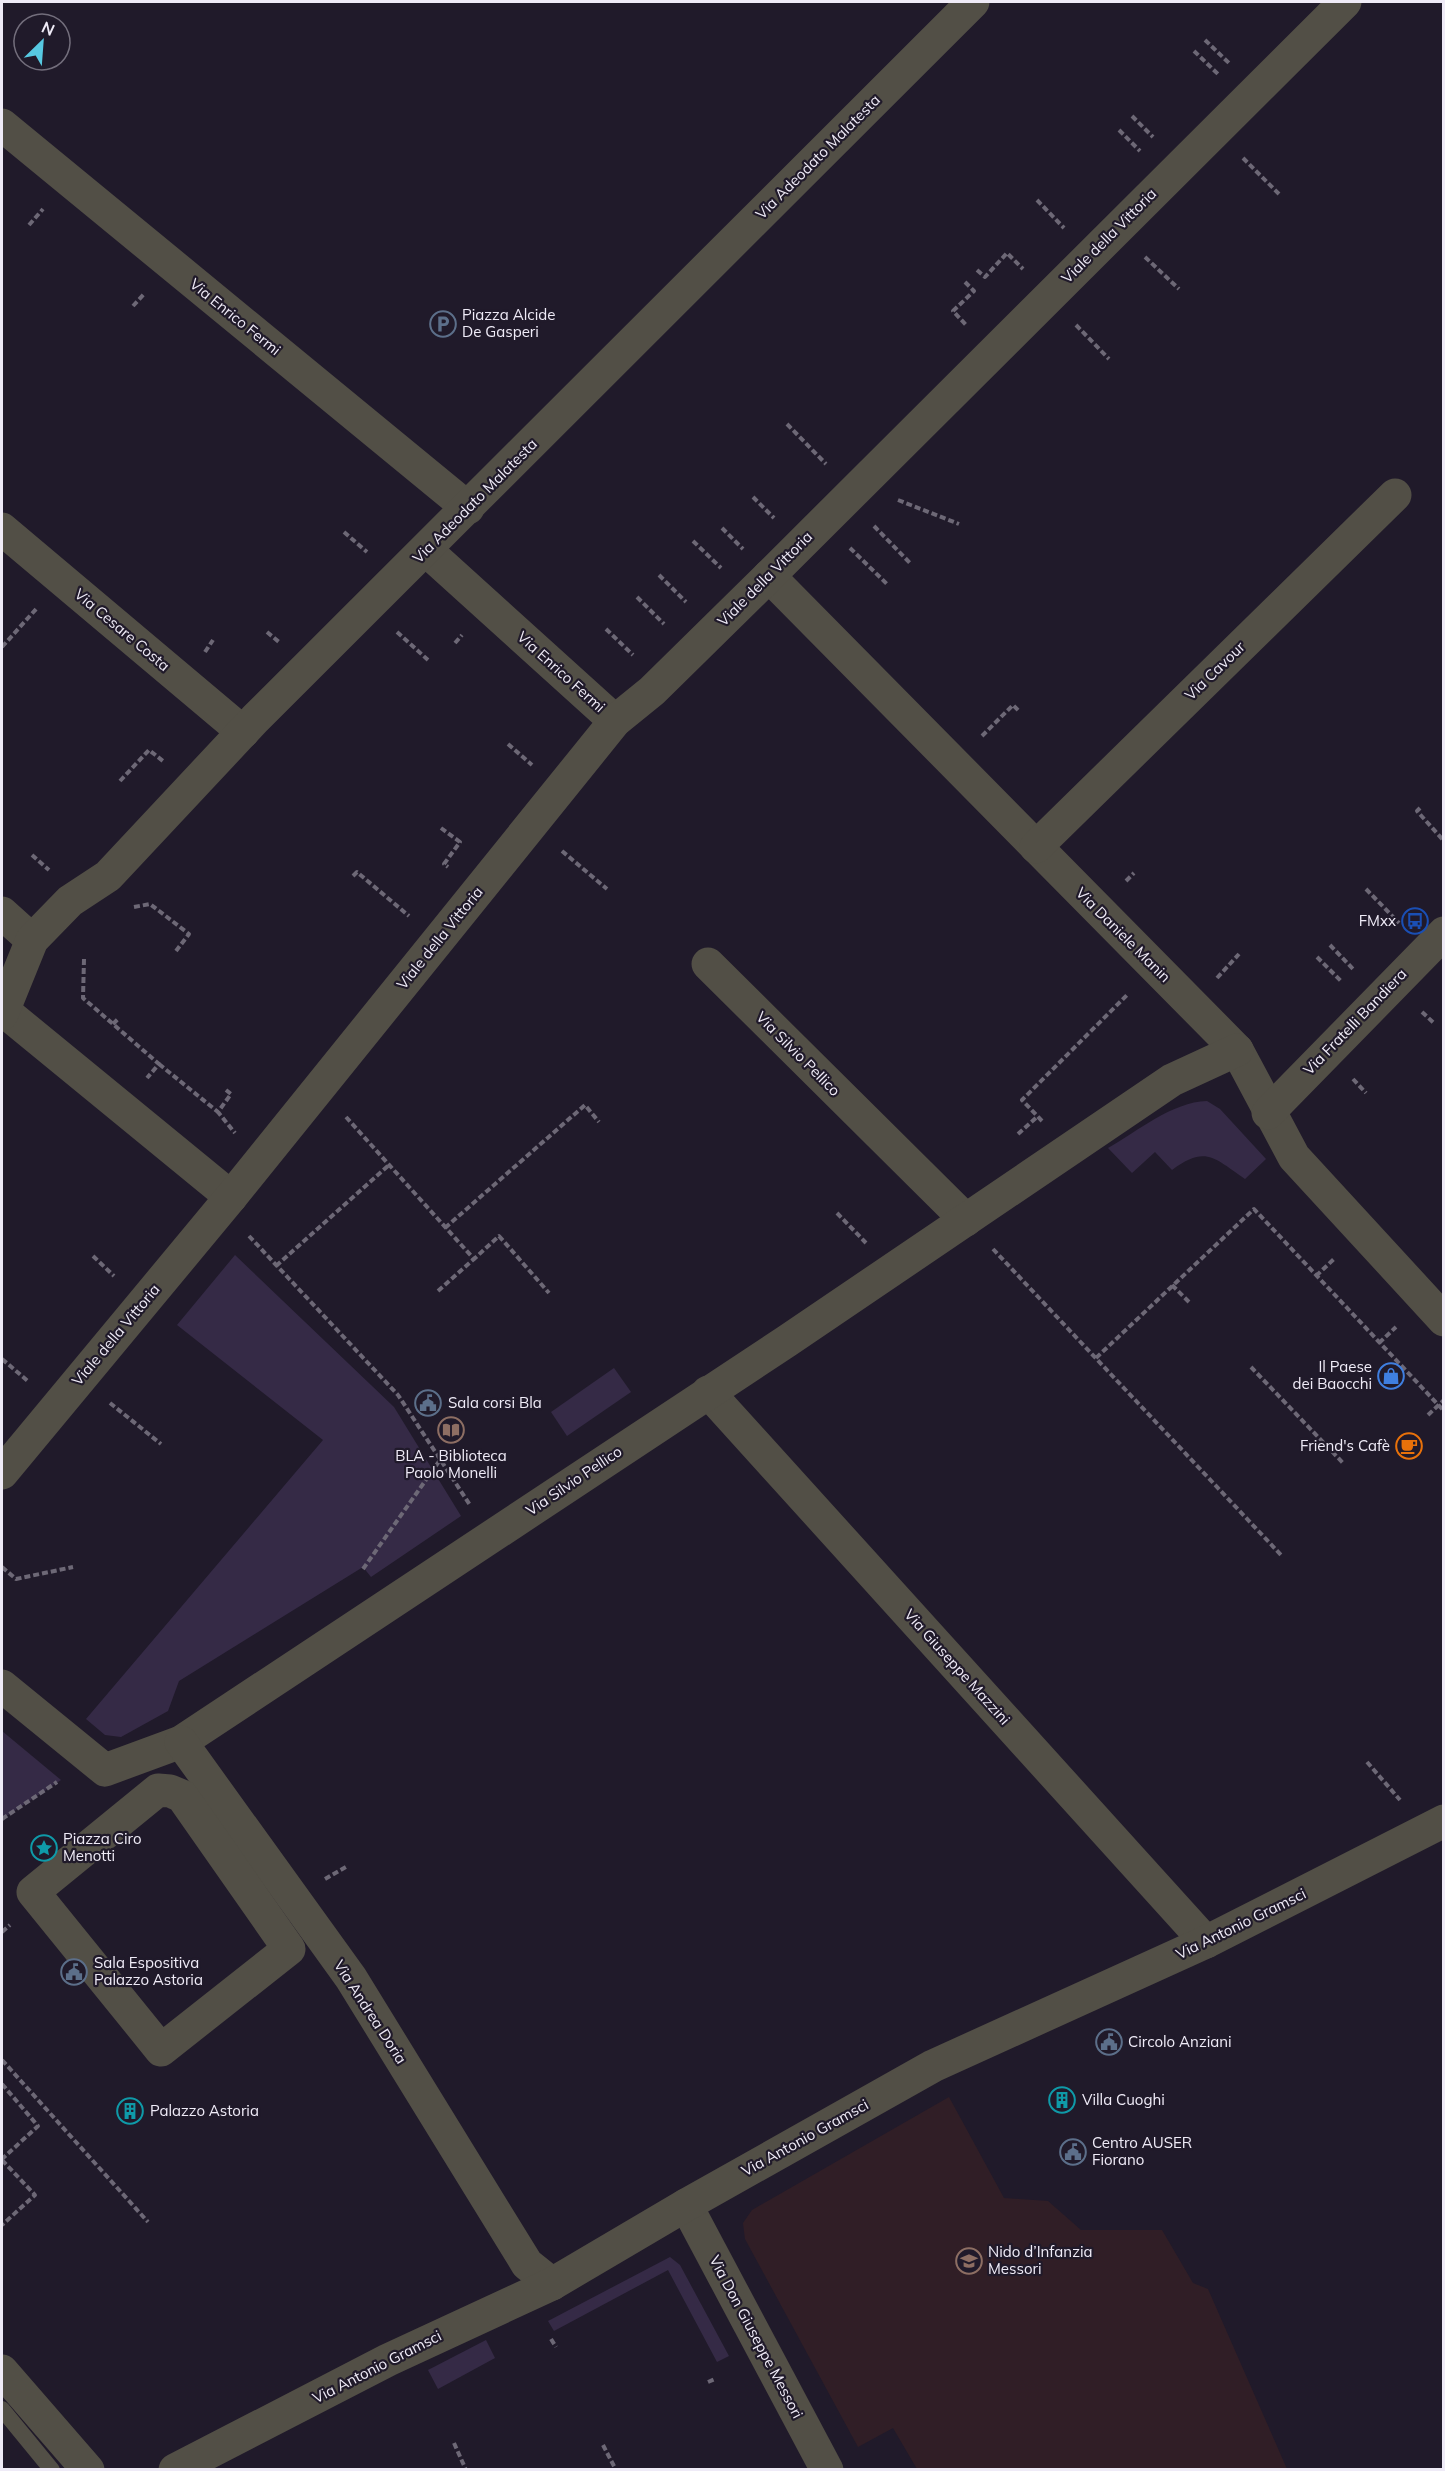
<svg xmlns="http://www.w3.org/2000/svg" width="1445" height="2471" font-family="Mulish,sans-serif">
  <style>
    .education { fill: #301e26 }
    .green { fill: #352a46 }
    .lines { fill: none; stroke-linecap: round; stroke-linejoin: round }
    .path { stroke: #6d6876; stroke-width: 4; stroke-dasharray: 6 3; stroke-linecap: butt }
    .service { stroke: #524f46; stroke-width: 16 }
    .minor { stroke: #524f46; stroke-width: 33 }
    .labels { text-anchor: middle; stroke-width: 4.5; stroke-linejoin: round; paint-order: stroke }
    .street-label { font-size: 15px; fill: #efebf7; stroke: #201a2a }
    .poi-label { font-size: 15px; fill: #efebf7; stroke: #201a2a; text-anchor: start }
  </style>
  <rect width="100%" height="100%" fill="#201a2a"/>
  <path class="education" d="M949,2097l55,101 44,3 33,29h81l31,53 15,6 79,180h-370l-24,-41 -35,19 -113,-208 -2,-16 9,-13z"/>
  <g class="green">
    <path d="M1207,1101l13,8 46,50 -21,20c-31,-21 -39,-34 -73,-9l-17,-18 -23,21 -24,-25c30,-17 64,-46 99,-47z"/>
    <path d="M235,1255l159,152 67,109 -90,61 -8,-10 -184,114 -11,30 -47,26 -16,-2 -19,-16 237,-279 -146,-115z"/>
    <path d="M614,1368l17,24 -64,44 -16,-24z"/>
    <path d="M2,1731l59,49 -59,39z"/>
    <path d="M670,2257l10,8 49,91 -12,6 -49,-92 -114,61 -6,-10z"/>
    <path d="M486,2340l9,18 -57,31 -10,-19z"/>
  </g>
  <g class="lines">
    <g class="path">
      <path d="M1205,40l25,24"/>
      <path d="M1194,51l25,24"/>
      <path d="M1132,116l21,21"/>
      <path d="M1119,130l21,21"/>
      <path d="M1243,158l36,36"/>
      <path d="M1037,200l27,28"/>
      <path d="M29,225l14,-16"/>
      <path d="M1145,257l34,32"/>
      <path d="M977,270l8,7 22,-24 16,16"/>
      <path d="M965,282l9,9 -21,20 14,15"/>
      <path d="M133,306l12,-13"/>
      <path d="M1076,325l33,34"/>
      <path d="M787,424l39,40"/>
      <path d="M753,497l21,21"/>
      <path d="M898,500l61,24"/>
      <path d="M874,526l37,38"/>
      <path d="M722,528l21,21"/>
      <path d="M344,532l23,20"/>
      <path d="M693,541l28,27"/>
      <path d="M850,548l38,37"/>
      <path d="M659,575l27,27"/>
      <path d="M637,597l27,27"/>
      <path d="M606,629l27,26"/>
      <path d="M267,632l12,10"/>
      <path d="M397,632l31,28"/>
      <path d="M455,643l7,-8"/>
      <path d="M2,647l35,-39"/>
      <path d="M205,652l8,-12"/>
      <path d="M982,736l31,-31 7,7"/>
      <path d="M508,744l24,21"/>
      <path d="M120,781l29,-31 14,11"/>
      <path d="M1420,808l-3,3 27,30"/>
      <path d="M441,828l19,14 -16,22 4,3"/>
      <path d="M562,851l45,38"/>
      <path d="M32,855l17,15"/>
      <path d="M353,876l4,-4 52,44"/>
      <path d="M1126,881l8,-8"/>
      <path d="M1366,889l33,34"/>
      <path d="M134,907l16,-3 39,30 -13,17"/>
      <path d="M1330,945l24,25"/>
      <path d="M1317,957l25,25"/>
      <path d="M84,959l-1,39 76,66 -12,14"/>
      <path d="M1217,978l22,-24"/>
      <path d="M1422,1012l13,12"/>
      <path d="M113,1024l5,-5"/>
      <path d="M159,1064l59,48"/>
      <path d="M1353,1079l13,14"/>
      <path d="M226,1090l5,4 -13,18 17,21"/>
      <path d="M346,1117l128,142 25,-23 50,57"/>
      <path d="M1042,1121l-20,-21 106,-106"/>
      <path d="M1018,1134l20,-18"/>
      <path d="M837,1213l29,30"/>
      <path d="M445,1228l140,-123 14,17"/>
      <path d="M249,1236l149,159 72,110"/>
      <path d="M993,1249l288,306"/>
      <path d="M93,1256l21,20"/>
      <path d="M276,1266l113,-101"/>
      <path d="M1316,1276l19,-18"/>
      <path d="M1172,1285l19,19"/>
      <path d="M438,1291l36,-32"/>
      <path d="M1379,1343l17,-16"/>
      <path d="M1096,1358l158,-149 190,202"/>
      <path d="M2,1359l27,23"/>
      <path d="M1251,1367l93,97"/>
      <path d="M110,1403l51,41"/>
      <path d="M1428,1415l16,-15"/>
      <path d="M2,1567l14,12 57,-12"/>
      <path d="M363,1569l77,-109"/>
      <path d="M1367,1762l33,38"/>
      <path d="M2,1819l55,-37"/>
      <path d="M325,1879l21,-12"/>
      <path d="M2,1932l8,-7"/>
      <path d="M2,2060l146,162"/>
      <path d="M2,2084l36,42 -36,33"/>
      <path d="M2,2160l33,35 -33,30"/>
      <path d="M551,2339l5,8"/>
      <path d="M708,2382l7,-3"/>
      <path d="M454,2443l12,27"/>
      <path d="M603,2445l13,25"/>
    </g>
    <path class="service" d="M2,2409l50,61"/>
    <g class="minor">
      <path d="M2,125l466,383"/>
      <path d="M2,529l241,203"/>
      <path d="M426,550l189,171"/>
      <path d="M769,576l468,474 57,107 150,163"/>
      <path d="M1036,847l359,-352"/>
      <path d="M2,913l30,27"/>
      <path d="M708,964l258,256"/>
      <path d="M4,1011l227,186"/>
      <path d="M2,1014l30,-74 38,-39 38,-25 147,-157 718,-717"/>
      <path d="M1268,1113l176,-180"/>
      <path d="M708,1392l498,550"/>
      <path d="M2,1473l229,-276 384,-476 37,-30 117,-115 576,-574"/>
      <path d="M2,1686l103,84 76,-28 606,-401 385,-261 65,-30"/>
      <path d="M181,1742l170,236 176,286 25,20"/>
      <path d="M158,1790l12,1 12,5 107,153 -128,101 -128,-158z"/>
      <path d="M686,2205l141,265"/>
      <path d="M2,2371l86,99"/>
      <path d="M175,2470l213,-110 164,-76 134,-79 247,-139 273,-124 238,-121"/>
    </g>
  </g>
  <defs>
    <g id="parking-ring" transform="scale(1.35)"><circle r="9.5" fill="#201a2a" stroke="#5c6f8a" stroke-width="1.5"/><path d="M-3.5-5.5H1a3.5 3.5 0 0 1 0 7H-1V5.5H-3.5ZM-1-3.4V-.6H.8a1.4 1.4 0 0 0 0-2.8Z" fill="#5c6f8a"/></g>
    <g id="bus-ring" transform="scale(1.35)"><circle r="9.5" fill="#201a2a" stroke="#1a4fb4" stroke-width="1.5"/><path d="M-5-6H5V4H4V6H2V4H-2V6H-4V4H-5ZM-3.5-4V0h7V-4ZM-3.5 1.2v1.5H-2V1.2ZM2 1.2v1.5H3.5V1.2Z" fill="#1a4fb4"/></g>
    <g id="shop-ring" transform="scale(1.35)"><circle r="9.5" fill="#201a2a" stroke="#3f7fe0" stroke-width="1.5"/><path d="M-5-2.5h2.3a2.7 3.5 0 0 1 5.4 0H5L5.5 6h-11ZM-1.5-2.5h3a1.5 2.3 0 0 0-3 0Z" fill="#3f7fe0"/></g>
    <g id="civic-ring" transform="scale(1.35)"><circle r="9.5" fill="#201a2a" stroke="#5c6f8a" stroke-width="1.5"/><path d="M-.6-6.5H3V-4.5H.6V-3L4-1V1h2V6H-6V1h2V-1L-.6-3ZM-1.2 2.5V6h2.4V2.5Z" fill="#5c6f8a"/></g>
    <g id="library-ring" transform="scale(1.35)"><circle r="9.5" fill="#201a2a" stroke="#8d6e63" stroke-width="1.5"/><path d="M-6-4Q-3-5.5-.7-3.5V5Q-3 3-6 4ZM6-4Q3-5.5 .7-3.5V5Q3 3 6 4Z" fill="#8d6e63"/></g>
    <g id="cafe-ring" transform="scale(1.35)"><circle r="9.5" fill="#201a2a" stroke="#e8710a" stroke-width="1.5"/><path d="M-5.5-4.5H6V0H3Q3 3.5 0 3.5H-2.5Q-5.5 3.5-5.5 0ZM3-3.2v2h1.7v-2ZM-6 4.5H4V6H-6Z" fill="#e8710a"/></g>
    <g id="sight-ring" transform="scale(1.35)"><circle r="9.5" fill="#201a2a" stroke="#0f9aa8" stroke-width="1.5"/><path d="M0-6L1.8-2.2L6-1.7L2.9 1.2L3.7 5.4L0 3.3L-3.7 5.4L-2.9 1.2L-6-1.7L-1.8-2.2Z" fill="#0f9aa8"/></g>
    <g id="building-ring" transform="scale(1.35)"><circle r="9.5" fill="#201a2a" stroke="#0f9aa8" stroke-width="1.5"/><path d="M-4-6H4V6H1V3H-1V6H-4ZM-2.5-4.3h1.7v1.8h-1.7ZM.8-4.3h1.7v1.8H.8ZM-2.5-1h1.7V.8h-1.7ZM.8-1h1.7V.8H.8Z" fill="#0f9aa8"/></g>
    <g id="school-ring" transform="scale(1.35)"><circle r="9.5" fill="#201a2a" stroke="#8d6e63" stroke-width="1.5"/><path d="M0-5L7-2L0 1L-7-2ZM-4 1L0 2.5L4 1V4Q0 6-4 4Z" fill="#8d6e63"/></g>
  </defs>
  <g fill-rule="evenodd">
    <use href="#parking-ring" x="443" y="324"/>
    <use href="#bus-ring" x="1415" y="921"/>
    <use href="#shop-ring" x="1391" y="1376"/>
    <use href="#civic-ring" x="428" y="1403"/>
    <use href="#library-ring" x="451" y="1430"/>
    <use href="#cafe-ring" x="1409" y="1446"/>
    <use href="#sight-ring" x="44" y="1848"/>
    <use href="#civic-ring" x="74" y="1972"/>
    <use href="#civic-ring" x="1109" y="2042"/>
    <use href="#building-ring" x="1062" y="2100"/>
    <use href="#building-ring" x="130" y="2111"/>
    <use href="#civic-ring" x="1073" y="2152"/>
    <use href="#school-ring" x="969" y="2261"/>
  </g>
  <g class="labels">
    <g class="street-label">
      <text transform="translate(818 157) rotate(-45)" y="5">Via Adeodato Malatesta</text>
      <text transform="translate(1109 236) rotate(-45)" y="5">Viale della Vittoria</text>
      <text transform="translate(235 317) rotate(39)" y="5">Via Enrico Fermi</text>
      <text transform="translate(475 501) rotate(-45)" y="5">Via Adeodato Malatesta</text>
      <text transform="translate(765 579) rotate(-45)" y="5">Viale della Vittoria</text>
      <text transform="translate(122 630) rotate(40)" y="5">Via Cesare Costa</text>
      <text transform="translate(1215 671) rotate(-44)" y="5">Via Cavour</text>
      <text transform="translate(561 672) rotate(42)" y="5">Via Enrico Fermi</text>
      <text transform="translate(1123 935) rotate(45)" y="5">Via Daniele Manin</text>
      <text transform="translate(440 938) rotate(-51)" y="5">Viale della Vittoria</text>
      <text transform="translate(1355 1022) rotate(-46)" y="5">Via Fratelli Bandiera</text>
      <text transform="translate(798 1054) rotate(45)" y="5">Via Silvio Pellico</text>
      <text transform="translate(116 1335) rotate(-50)" y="5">Viale della Vittoria</text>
      <text transform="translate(574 1481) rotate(-34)" y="5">Via Silvio Pellico</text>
      <text transform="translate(957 1667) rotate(48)" y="5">Via Giuseppe Mazzini</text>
      <text transform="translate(1241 1924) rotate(-26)" y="5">Via Antonio Gramsci</text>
      <text transform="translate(370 2012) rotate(57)" y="5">Via Andrea Doria</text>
      <text transform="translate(805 2138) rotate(-29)" y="5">Via Antonio Gramsci</text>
      <text transform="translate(756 2337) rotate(62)" y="5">Via Don Giuseppe Messori</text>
      <text transform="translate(377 2367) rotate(-27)" y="5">Via Antonio Gramsci</text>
    </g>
    <g class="poi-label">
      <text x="462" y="320">Piazza Alcide<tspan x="462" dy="17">De Gasperi</tspan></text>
      <text x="1396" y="926" text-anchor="end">FMxx</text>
      <text x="1372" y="1372" text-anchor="end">Il Paese<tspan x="1372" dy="17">dei Baocchi</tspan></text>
      <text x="448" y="1408">Sala corsi Bla</text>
      <text x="1390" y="1451" text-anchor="end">Friend's Cafè</text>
      <text x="451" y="1461" text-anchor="middle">BLA - Biblioteca<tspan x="451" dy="17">Paolo Monelli</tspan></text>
      <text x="63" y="1844">Piazza Ciro<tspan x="63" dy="17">Menotti</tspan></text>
      <text x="94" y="1968">Sala Espositiva<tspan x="94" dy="17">Palazzo Astoria</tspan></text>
      <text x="1128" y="2047">Circolo Anziani</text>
      <text x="1082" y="2105">Villa Cuoghi</text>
      <text x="150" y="2116">Palazzo Astoria</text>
      <text x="1092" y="2148">Centro AUSER<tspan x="1092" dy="17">Fiorano</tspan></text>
      <text x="988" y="2257">Nido d’Infanzia<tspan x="988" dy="17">Messori</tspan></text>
    </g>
  </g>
  <rect width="1445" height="2471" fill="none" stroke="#efebf7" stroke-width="6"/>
  <g transform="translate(42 42) rotate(25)"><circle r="28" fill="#201a2a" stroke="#736e7c" stroke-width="1.5"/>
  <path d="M0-4.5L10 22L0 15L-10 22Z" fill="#57c9e2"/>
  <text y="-9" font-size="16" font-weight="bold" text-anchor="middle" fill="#efebf7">N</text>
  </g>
</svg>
